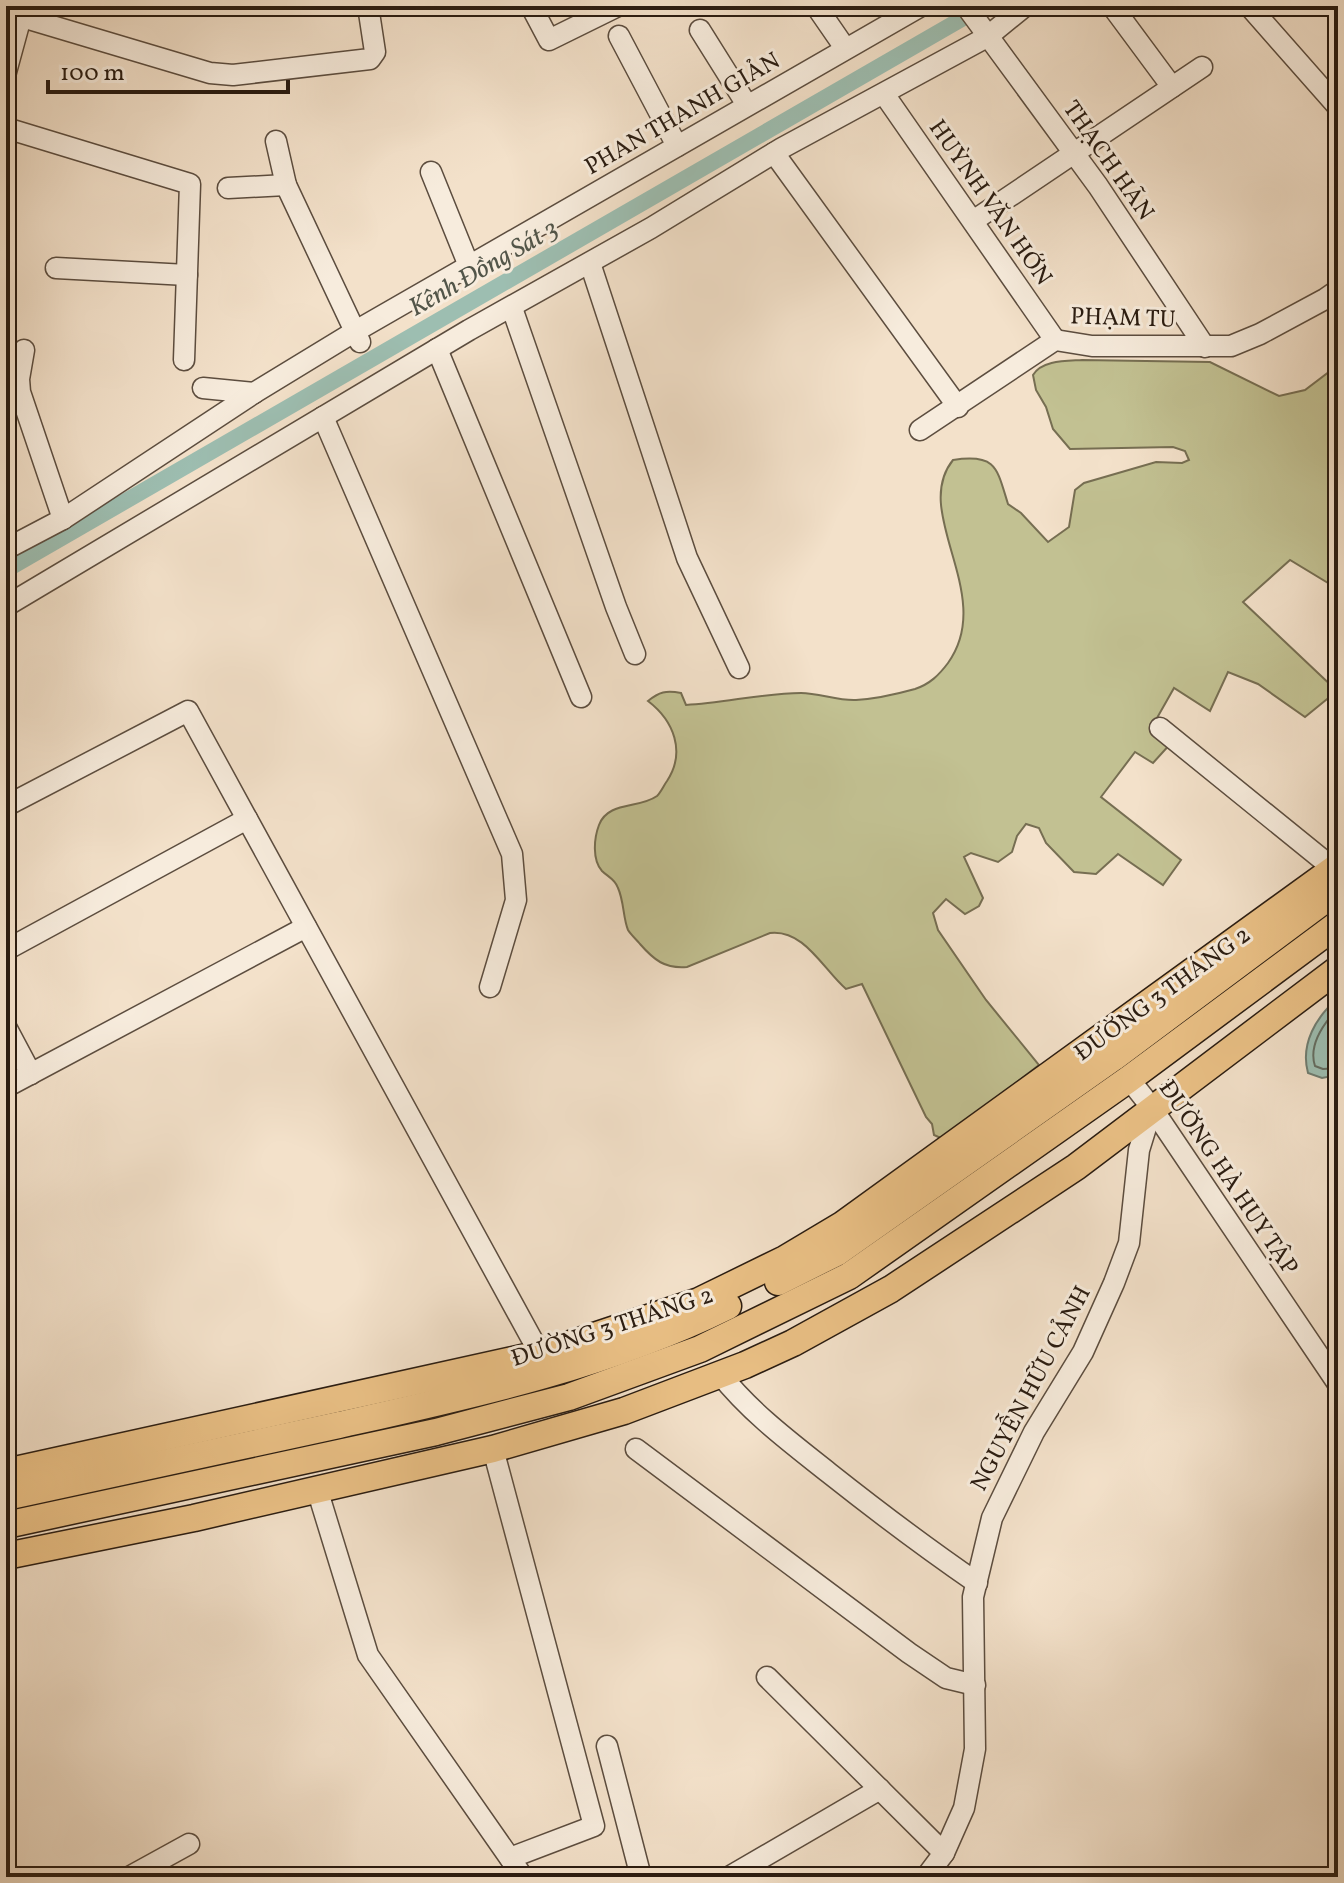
<svg xmlns="http://www.w3.org/2000/svg" width="1344" height="1883" font-family="Vollkorn,serif">
  <style>
    .green { fill: #c2c192; stroke: #766e52; stroke-width: 2 }
    .water { fill: #9dbeb1; stroke: #6f7d71; stroke-width: 2 }
    .lines { fill: none; stroke-linecap: round; stroke-linejoin: round }
    .shore { stroke: #646d61; stroke-width: 2 }
    .canal { stroke: #9dbeb1; stroke-width: 16 }
    .minor-casing { stroke: #5c4d3f; stroke-width: 23 }
    .major-casing { stroke: #2a1c11; stroke-width: 29 }
    .minor { stroke: #f7ecdd; stroke-width: 20 }
    .major { stroke: #eac085; stroke-width: 26 }
    .labels { text-anchor: middle; stroke-width: 6; stroke-linejoin: round; paint-order: stroke }
    .street-label { font-size: 24px; fill: #2a1c11; stroke: #f7ecdd }
    .water-label { font-size: 26px; font-style: italic; fill: #525549; stroke: #f7ecdd }
  </style>
  <rect width="100%" height="100%" fill="#f3e1ca"/>
  <filter id="stains"><feTurbulence type="fractalNoise" baseFrequency=".0025" numOctaves="4"/><feColorMatrix values="0 0 0 0 .2 0 0 0 0 .09 0 0 0 0 .02 0 0 0 .5 -.17"/></filter>
  <radialGradient id="worn" r=".72"><stop offset=".6" stop-color="#630" stop-opacity="0"/><stop offset="1" stop-color="#630" stop-opacity=".3"/></radialGradient>
  <path class="green" d="M1082,360l128,2 69,34 26,-6 33,-25v224l-48,-29 -47,42 94,89 -32,26 -47,-33 -30,-12 -18,39 -36,-23 -21,37 19,17 -19,21 -18,-11 -34,45 80,63 -18,25 -45,-31 -22,20 -22,-2 -28,-29 -7,-15 -13,-4 -9,12 -5,16 -14,10 -27,-9 -7,4 19,41 -4,8 -14,8 -19,-15 -13,14 5,17 48,70 53,65 -96,74 -9,-4 -2,-11 -6,-7 -64,-133 -16,5c-23,-20 -42,-60 -76,-56l-83,34c-22,2 -33,-7 -47,-23 -3,-4 -9,-9 -12,-14 -5,-12 -4,-29 -10,-42 -3,-9 -10,-11 -16,-17 -10,-11 -8,-33 -3,-46 9,-24 40,-16 58,-29 4,-4 7,-11 10,-15 19,-29 7,-60 -19,-80 11,-9 18,-11 33,-8l5,12c39,-2 77,-12 115,-12 18,0 37,8 55,7 18,-1 41,-6 59,-11 15,-5 24,-14 33,-26 49,-68 -38,-150 5,-203 44,-7 44,9 55,44l13,9 27,29 21,-15 6,-37 9,-7 72,-21 26,1 7,-3 -4,-9 -12,-4 -103,2 -17,-20 -7,-22 -10,-17 -3,-15c9,-15 33,-14 49,-15z"/>
  <path class="water" d="M1338,998v77l-16,3 -14,-5c-8,-29 8,-56 30,-75z"/>
  <g class="lines">
    <path class="shore" d="M1338,1008c-14,15 -30,37 -23,58l8,3 15,-1"/>
    <path class="canal" d="M6,570l978,-564"/>
    <g class="minor-casing">
      <g id="minor">
        <path d="M531,6l18,34 69,-34"/>
        <path d="M816,6l29,42"/>
        <path d="M966,6l132,180 107,161"/>
        <path d="M1112,6l60,81"/>
        <path d="M1249,6l89,101"/>
        <path d="M22,17l188,56 23,2 137,-16 5,-7 -7,-46"/>
        <path d="M700,30l47,75"/>
        <path d="M619,36l58,110"/>
        <path d="M6,72l18,-66"/>
        <path d="M884,94l171,246"/>
        <path d="M6,128l184,56 -6,176"/>
        <path d="M276,141l10,44 74,157"/>
        <path d="M774,153l184,254"/>
        <path d="M431,172l38,94"/>
        <path d="M228,188l58,-3"/>
        <path d="M973,221l229,-154"/>
        <path d="M590,263l97,295 52,110"/>
        <path d="M56,268l131,7"/>
        <path d="M512,308l104,299 19,47"/>
        <path d="M437,349l144,348"/>
        <path d="M24,350l-5,29 1,13 43,127"/>
        <path d="M203,388l51,5"/>
        <path d="M323,417l189,437 4,46 -26,87"/>
        <path d="M920,430l135,-90 37,6h139l29,-12 65,-35 13,-9"/>
        <path d="M6,549l57,-30 191,-126 100,-61 567,-326"/>
        <path d="M6,606l463,-276 182,-102 131,-80 205,-111 38,-31"/>
        <path d="M1160,728l174,141"/>
        <path d="M6,806l182,-95 352,643"/>
        <path d="M6,950l241,-131"/>
        <path d="M6,1027l25,47"/>
        <path d="M1129,1079l23,29 186,276"/>
        <path d="M6,1087l300,-160"/>
        <path d="M720,1374c31,39 70,68 109,99 48,38 97,75 148,110"/>
        <path d="M493,1449l101,377 -84,32"/>
        <path d="M636,1449l273,204 37,25 29,7"/>
        <path d="M317,1489l51,166 155,222"/>
        <path d="M767,1677l177,176"/>
        <path d="M607,1746l34,131"/>
        <path d="M129,1877l60,-33"/>
        <path d="M729,1877l151,-88"/>
        <path d="M926,1877l18,-24 20,-45 11,-59 -2,-152 19,-79 42,-86 49,-80 31,-69 15,-40 10,-93 13,-42"/>
      </g>
    </g>
    <g class="major-casing">
      <g id="major">
        <path d="M778,1282l60,-30 275,-194 225,-168"/>
        <path d="M6,1472l534,-118 159,-53 86,-42 57,-34 496,-359"/>
        <path d="M6,1497c111,-24 222,-48 333,-72 134,-30 265,-58 389,-119"/>
        <path d="M6,1525l430,-93 133,-35 131,-48 149,-73 280,-197 209,-155"/>
        <path d="M6,1556l188,-38 299,-69 131,-38 121,-46 48,-22 98,-54 185,-122 262,-198"/>
      </g>
    </g>
    <use href="#minor" class="minor"/>
    <use href="#major" class="major"/>
  </g>
  <g class="labels">
    <g class="street-label">
      <text transform="translate(682 113) rotate(-30)" y="8">PHAN THANH GIẢN</text>
      <text transform="translate(1109 160) rotate(55)" y="8">THẠCH HÃN</text>
      <text transform="translate(991 202) rotate(55)" y="8">HUỲNH VĂN HỚN</text>
      <text transform="translate(1123 317) rotate(2)" y="8">PHẠM TU</text>
      <text transform="translate(1162 993) rotate(-36)" y="8">ĐƯỜNG 3 THÁNG 2</text>
      <text transform="translate(1229 1177) rotate(56)" y="8">ĐƯỜNG HÀ HUY TẬP</text>
      <text transform="translate(612 1326) rotate(-18)" y="8">ĐƯỜNG 3 THÁNG 2</text>
      <text transform="translate(1030 1388) rotate(-62)" y="8">NGUYỄN HỮU CẢNH</text>
    </g>
    <g class="water-label">
      <text transform="translate(483 267) rotate(-30)" y="9">Kênh Đồng Sát 3</text>
    </g>
  </g>
  <rect width="1344" height="1883" fill="none" stroke="#f3e1ca" stroke-width="32"/>
  <rect x="8" y="8" width="1328" height="1867" fill="none" stroke="#2a1c11" stroke-width="4"/>
  <rect x="16" y="16" width="1312" height="1851" fill="none" stroke="#2a1c11" stroke-width="2"/>
  <path d="M48 80v12h240v-12" fill="none" stroke="#2a1c11" stroke-width="4"/>
  <text x="60" y="80" font-size="24" fill="#2a1c11" stroke="#f7ecdd" stroke-width="6" paint-order="stroke">100 m</text>
  <rect width="100%" height="100%" filter="url(#stains)"/>
  <rect width="100%" height="100%" fill="url(#worn)"/>
</svg>
